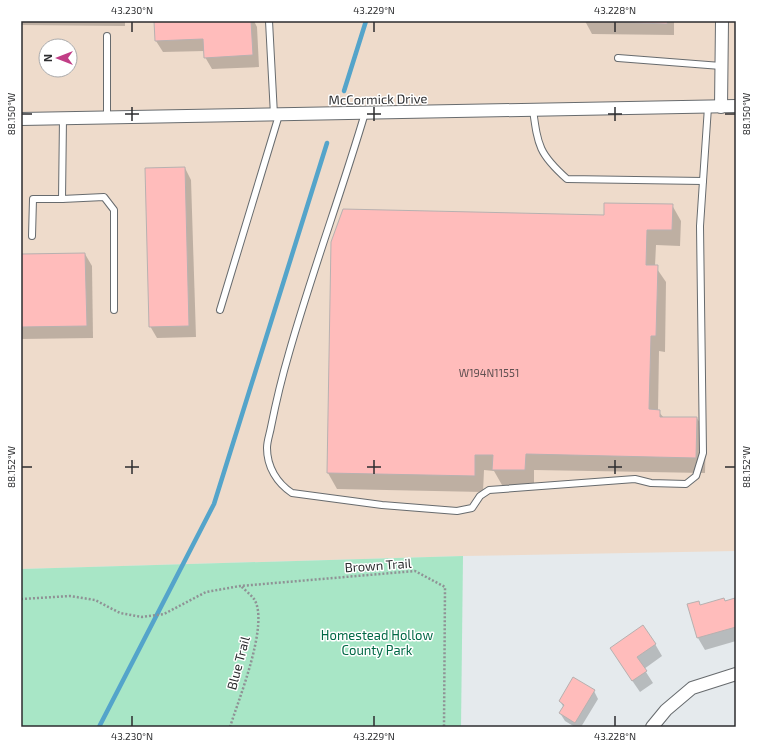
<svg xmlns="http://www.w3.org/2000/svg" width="757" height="748" font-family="'Exo 2',sans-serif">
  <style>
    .industrial { fill: #eedbcb; fill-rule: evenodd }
    .green { fill: #a8e6c6 }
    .shadow { fill: #0003 }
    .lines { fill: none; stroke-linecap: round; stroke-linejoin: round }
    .stream { stroke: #54a4ca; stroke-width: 4.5 }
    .building { fill: #ffbcbb; stroke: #b7b1b0 }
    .lane-casing { stroke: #676b6e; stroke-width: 8 }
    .street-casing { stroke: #676b6e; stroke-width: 14 }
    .path { stroke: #8f9295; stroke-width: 2.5; stroke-dasharray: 2 2; stroke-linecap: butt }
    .lane { stroke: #fff; stroke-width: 6 }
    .street { stroke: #fff; stroke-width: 12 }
    .ticks { fill: none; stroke: #2c2d2f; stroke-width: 1.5 }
    .labels { text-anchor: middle; stroke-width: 3; stroke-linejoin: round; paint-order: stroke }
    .number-label { font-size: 11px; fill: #615152 }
    .street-label { font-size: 13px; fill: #2c2d2f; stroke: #fff }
    .park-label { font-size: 13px; fill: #006845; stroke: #fff }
    .neatline { fill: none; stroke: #2c2d2f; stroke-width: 1.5 }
    .ticks-label { font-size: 10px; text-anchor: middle; fill: #2c2d2f }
  </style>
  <rect width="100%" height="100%" fill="#e5eaed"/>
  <path class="industrial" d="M21,21h715v530l-273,5 -442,13zM46,46h24v24h-24z"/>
  <path class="green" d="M463,556l-2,171h-440v-158z"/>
  <g class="shadow">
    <path d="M21,21h104v5l-104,-1z"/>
    <path d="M155,21h99l3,6 2,40 -47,2 -7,-12v-6l-42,1 -7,-11z"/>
    <path d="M585,21h89v14l-82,-1z"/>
    <path d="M185,168l6,12 5,157 -39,1 -7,-12z"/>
    <path d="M672,205l9,16 -1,25 -24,-1 -1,21 11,16 -1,70 -6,-1 -1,60 6,7h33l9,16 -1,39 -171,-3v16l-32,-1 -8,-14 -10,-1 -1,22 -146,-3 -9,-16 277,-257z"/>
    <path d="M85,254l7,12 1,72 -72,1v-84z"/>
    <path d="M734,599l2,3v39l-31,9 -7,-12 -10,-33 10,-3 3,4z"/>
    <path d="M655,644l7,12 -18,13 9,14 -13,9 -22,-32z"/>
    <path d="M594,691l4,8 -17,28h-6l-10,-6 -5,-8 4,-5 -4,-7z"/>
  </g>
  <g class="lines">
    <g class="stream">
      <path d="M344,91l22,-70"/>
      <path d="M99,727l115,-223 113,-361"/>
    </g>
  </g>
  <g class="building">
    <path d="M154,21h97l2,34 -49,3 -1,-19 -48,2z"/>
    <path d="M584,21h84l-1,3z"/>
    <path d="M185,167l4,159 -40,1 -4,-159z"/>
    <path d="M604,203l69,1 -1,26h-25l-1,35h12l-2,71h-5l-2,73 11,1v7h37l-1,41 -170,-4 -1,16h-33l1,-15h-18v21l-148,-3 4,-231 12,-33 261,6z"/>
    <path d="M85,253l2,73 -66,1v-73z"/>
    <path d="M724,598l1,3 10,-3 1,29 -39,11 -10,-34 12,-3 1,4z"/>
    <path d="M643,625l13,19 -19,13 10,14 -15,10 -22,-33z"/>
    <path d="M573,677l22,13 -20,33 -16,-10 5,-8 -5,-4z"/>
  </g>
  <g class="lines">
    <g class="lane-casing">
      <g id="lane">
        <path d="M269,21l5,94"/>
        <path d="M107,36v82"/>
        <path d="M618,58l103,8"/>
        <path d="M533,110c5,36 6,44 34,69l136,2 5,-74"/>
        <path d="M365,113c-24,81 -53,159 -76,240 -7,24 -13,49 -18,74 -1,6 -4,14 -4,21 0,19 10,35 25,45l90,12 75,6 15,-3 8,-12 9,-6 146,-11 16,4 35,1 10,-8 7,-23 -3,-227 3,-45"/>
        <path d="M63,118l-1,81 42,-2 10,13v100"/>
        <path d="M32,236l1,-37h29"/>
        <path d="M220,310l59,-195"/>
      </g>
    </g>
    <g class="street-casing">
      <g id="street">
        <path d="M721,107l1,-86"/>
        <path d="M21,119l715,-13"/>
        <path d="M652,727l14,-17 26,-22 44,-14"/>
      </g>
    </g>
    <g class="path">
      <path d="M21,599l49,-3 25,4 25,13 22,4 22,-3 42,-22 34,-6 175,-15 30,16 -1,140"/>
      <path d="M230,727c8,-26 40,-104 24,-128 -3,-4 -9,-9 -13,-13"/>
    </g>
    <use href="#lane" class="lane"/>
    <use href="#street" class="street"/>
  </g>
  <path class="ticks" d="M132,22v10M374,22v10M615,22v10M132,107v14M374,107v14M615,107v14M22,114h10M125,114h14M367,114h14M608,114h14M725,114h10M132,460v14M374,460v14M615,460v14M22,467h10M125,467h14M367,467h14M608,467h14M725,467h10M132,716v10M374,716v10M615,716v10"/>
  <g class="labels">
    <g class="number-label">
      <text x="489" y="377">W194N11551</text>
    </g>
    <g class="street-label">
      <text transform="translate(378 99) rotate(-1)" y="5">McCormick Drive</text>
      <text transform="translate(378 565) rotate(-4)" y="5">Brown Trail</text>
      <text transform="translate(238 663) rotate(-75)" y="5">Blue Trail</text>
    </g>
    <g class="park-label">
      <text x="377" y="640">Homestead Hollow<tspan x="377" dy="15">County Park</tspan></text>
    </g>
  </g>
  <rect width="757" height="748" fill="none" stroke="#ffffff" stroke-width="44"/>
  <g transform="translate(58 58) rotate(270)"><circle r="19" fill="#ffffff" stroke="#ababac"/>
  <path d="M0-3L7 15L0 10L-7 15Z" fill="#c13e86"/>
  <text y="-6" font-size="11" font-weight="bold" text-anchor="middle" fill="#2c2d2f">N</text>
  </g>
  <rect x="22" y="22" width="713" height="704" class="neatline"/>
  <g class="ticks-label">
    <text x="132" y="14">43.230°N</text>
    <text x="374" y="14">43.229°N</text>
    <text x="615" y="14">43.228°N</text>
    <text transform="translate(746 114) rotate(-90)" y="4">88.150°W</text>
    <text transform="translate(11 114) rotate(-90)" y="4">88.150°W</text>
    <text transform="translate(746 467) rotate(-90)" y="4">88.152°W</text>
    <text transform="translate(11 467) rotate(-90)" y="4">88.152°W</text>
    <text x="132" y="740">43.230°N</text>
    <text x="374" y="740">43.229°N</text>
    <text x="615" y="740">43.228°N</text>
  </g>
</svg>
